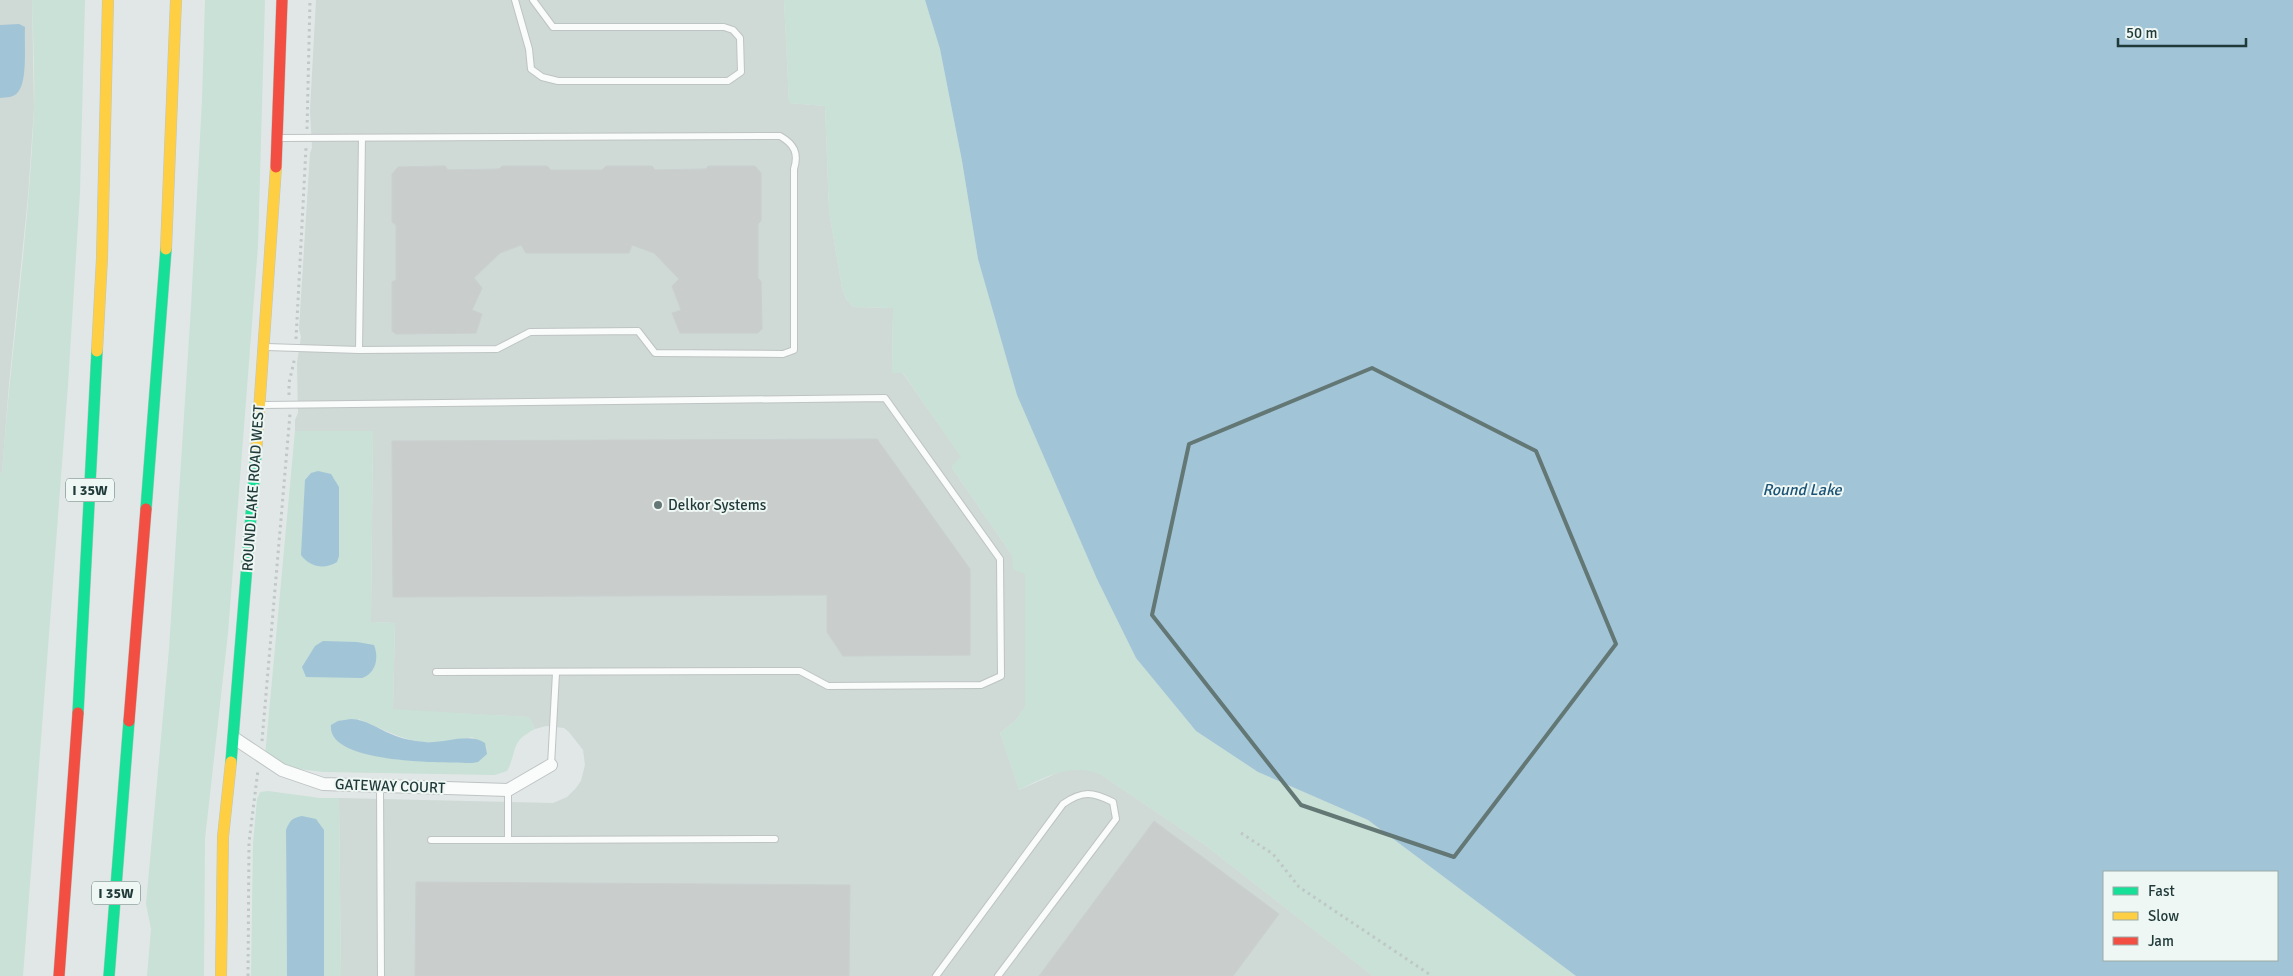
<svg xmlns="http://www.w3.org/2000/svg" width="2293" height="976" font-family="Signika,sans-serif">
  <style>
    .built { fill: #cfd9d6 }
    .green { fill: #c9e1d6; fill-rule: evenodd }
    .water { fill: #a1c4d7; fill-rule: evenodd }
    .building { fill: #c9cecd; stroke: #cad0cf }
    .lines { fill: none; stroke-linecap: round; stroke-linejoin: round }
    .lane-casing { stroke: #bec4c3; stroke-width: 8 }
    .street-casing { stroke: #bec4c3; stroke-width: 14 }
    .fast-casing { stroke: #bdc5c3; stroke-width: 12 }
    .slow-casing { stroke: #bdc5c3; stroke-width: 12 }
    .jam-casing { stroke: #bdc5c3; stroke-width: 12 }
    .path { stroke: #bfc7c7; stroke-width: 3; stroke-dasharray: 2.5 4; stroke-linecap: butt }
    .lane { stroke: #fafbfb; stroke-width: 6 }
    .street { stroke: #fafbfb; stroke-width: 12 }
    .fast { stroke: #16e098; stroke-width: 11 }
    .slow { stroke: #ffcf43; stroke-width: 11 }
    .jam { stroke: #f24e42; stroke-width: 11 }
    .marked { fill: none; stroke: #637775; stroke-width: 4; stroke-linejoin: round }
    .poi-dot { fill: #637775; stroke: #eff7f4; stroke-width: 2 }
    .labels { text-anchor: middle; stroke-width: 4; stroke-linejoin: round; paint-order: stroke }
    .shield { fill: #eff7f4; stroke: #5d7370; stroke-width: 1 }
    .shield-label { font-size: 14px; font-weight: bold; fill: #1f3a38 }
    .street-label { font-size: 15px; fill: #1f3a38; stroke: #eff7f4 }
    .poi-label { font-size: 15px; fill: #1f3a38; stroke: #eff7f4; text-anchor: start }
    .water-label { font-size: 16px; font-style: italic; fill: #1a5376; stroke: #eff7f4 }
  </style>
  <rect width="100%" height="100%" fill="#e1e7e6"/>
  <g class="built">
    <path d="M0,0h32l2,108 -6,88 -19,188 -7,88 -2,2z"/>
    <path d="M316,0h468l5,103 36,3 4,105 13,77 4,11 7,8 40,1 -1,65 10,-1 60,86 -7,5 -3,5 73,106v133l-9,13 -16,13 19,57 45,-20 23,-1 13,5 105,71 168,131h-1032l-2,-178 214,5 14,-6 9,-9 5,-7 4,-16 -2,-15 -14,-18 -5,-4 -18,-2 -11,3 -6,-12 -136,-7 2,-87 -24,-1 2,-191h-78v-11l3,-7 -1,-50 4,-26 -2,-8 11,-176 2,-5 -2,-37z"/>
  </g>
  <g class="green">
    <path d="M32,0h53l-5,192 -12,193 -45,591h-23v-502l2,-2c9,-121 27,-241 32,-362 1,-37 -1,-74 -2,-110z"/>
    <path d="M205,0h60l-7,246 -30,387 -23,206 -1,137h-57l4,-47 -5,-25 23,-255 22,-342 11,-207z"/>
    <path d="M784,0h141l15,49 22,112 16,98 39,135 80,185 39,79 60,73 62,41 110,48 208,156h-203l-168,-131 -105,-71c-30,-11 -54,2 -81,16l-19,-57 16,-13 9,-13v-133l-12,-4 -1,-15 -60,-87v-3l9,-8 -58,-84h-11l1,-65 -40,-1 -7,-8 -4,-11 -13,-77 -4,-105 -36,-3z"/>
    <path d="M295,431h78l-2,191 24,1 -2,86 136,8 6,12c-26,13 -17,22 -28,42l-12,4 -172,-3 -57,-7 -1,-9zM359,719c48,21 59,30 113,18l15,10 -149,-6z"/>
    <path d="M268,791l52,7h19l2,178h-17v-146h-38l1,146h-36l2,-133 4,-44 3,-7z"/>
  </g>
  <g class="water">
    <path d="M925,0h1368v976h-717l-208,-156 -110,-48 -62,-41 -60,-73 -39,-79 -80,-184 -39,-136 -16,-98 -22,-112zM2104,872h173v88h-173z"/>
    <path d="M19,24l6,3c-1,15 3,54 -7,65 -4,6 -12,5 -18,6v-73z"/>
    <path d="M318,471l13,3 8,13v69l-2,6c-13,8 -27,5 -36,-7l4,-75 6,-7z"/>
    <path d="M323,641l34,1 17,3c5,13 2,28 -12,33l-56,-1 -4,-10 13,-21z"/>
    <path d="M351,719c15,0 27,10 40,15 11,5 22,7 34,8 19,2 44,-10 60,1l2,11 -9,8 -6,1c-26,-1 -145,2 -141,-38l7,-4z"/>
    <path d="M302,816l14,3 8,11v146h-37l-1,-146c4,-10 6,-12 16,-14z"/>
  </g>
  <g class="building">
    <path d="M445,166l3,4 51,-1 3,-3h45l4,4h51l4,-4h46l3,4 51,-1 2,-3h47l6,7v48l-3,3v54l3,3 1,48 -4,4h-78l-8,-20 9,-3 -9,-24 7,-7 -25,-26 -22,-8 -3,8h-103l-5,-8 -21,8 -26,25 8,10 -10,22 10,4 -6,19 -80,1 -4,-3v-49l4,-2v-55l-4,-3v-48l6,-7z"/>
    <path d="M877,439l93,130v86l-127,1 -16,-24v-37l-434,2 -1,-156z"/>
    <path d="M1154,821l125,93 -46,62h-194z"/>
    <path d="M416,882l434,3 -1,91h-434z"/>
  </g>
  <g class="lines">
    <g class="lane-casing">
      <g id="lane">
        <path d="M515,0l14,49 2,20 11,8 16,4h170l13,-9 -1,-34 -7,-8 -9,-3h-171l-20,-27"/>
        <path d="M267,347l92,3 138,-1 33,-17 108,-1 17,22 128,1 11,-4v-181c5,-16 0,-25 -14,-33l-501,2"/>
        <path d="M359,350l3,-212"/>
        <path d="M263,405l622,-7 115,161 1,117 -20,9 -153,1 -28,-15 -364,1"/>
        <path d="M551,765l5,-92"/>
        <path d="M380,786l1,190"/>
        <path d="M508,790v50l267,-1"/>
        <path d="M431,840h77"/>
        <path d="M936,976l127,-172c20,-14 30,-12 50,-2l3,17 -118,157"/>
      </g>
    </g>
    <g class="street-casing">
      <path id="street" d="M234,738l48,32 41,14 185,6 43,-25"/>
    </g>
    <g class="fast-casing">
      <g id="fast">
        <path d="M146,509l20,-260"/>
        <path d="M78,713l19,-362"/>
        <path d="M231,762l25,-308"/>
        <path d="M109,976l20,-255"/>
      </g>
    </g>
    <g class="slow-casing">
      <g id="slow">
        <path d="M166,249l10,-249"/>
        <path d="M97,351l5,-93 6,-258"/>
        <path d="M256,454l20,-287"/>
        <path d="M221,976l2,-139 8,-75"/>
      </g>
    </g>
    <g class="jam-casing">
      <g id="jam">
        <path d="M276,167l6,-167"/>
        <path d="M129,721l17,-212"/>
        <path d="M59,976l19,-263"/>
      </g>
    </g>
    <g class="path">
      <path d="M307,129l3,-129"/>
      <path d="M296,339l10,-191"/>
      <path d="M289,395v-12l6,-26"/>
      <path d="M262,741l28,-327"/>
      <path d="M1241,833l32,21 26,33 133,89"/>
      <path d="M248,976l1,-134 9,-72"/>
    </g>
    <use href="#lane" class="lane"/>
    <use href="#street" class="street"/>
    <use href="#fast" class="fast"/>
    <use href="#slow" class="slow"/>
    <use href="#jam" class="jam"/>
  </g>
  <path class="marked" d="M1372,368l164,83 80,193 -162,213 -153,-52 -149,-190 37,-171z"/>
  <circle class="poi-dot" cx="658" cy="505" r="5"/>
  <g class="labels">
    <g class="shield">
      <rect x="66" y="478.5" width="48" height="23" rx="4"/>
      <rect x="92" y="881.5" width="48" height="23" rx="4"/>
    </g>
    <g class="shield-label">
      <text x="90" y="495">I 35W</text>
      <text x="116" y="898">I 35W</text>
    </g>
    <g class="street-label">
      <text transform="translate(253 488) rotate(-86)" y="5">ROUND LAKE ROAD WEST</text>
      <text transform="translate(390 786) rotate(2)" y="5">GATEWAY COURT</text>
    </g>
    <g class="poi-label">
      <text x="668" y="510">Delkor Systems</text>
    </g>
    <g class="water-label">
      <text x="1802" y="495">Round Lake</text>
    </g>
  </g>
  <rect x="2103" y="871" width="175" height="90" fill="#eff7f4" stroke="#9caba9"/>
  <rect x="2113" y="887" width="25" height="8" fill="#16e098" stroke="#9caba9"/>
  <text x="2148" y="896" font-size="15" fill="#1f3a38">Fast</text>
  <rect x="2113" y="912" width="25" height="8" fill="#ffcf43" stroke="#9caba9"/>
  <text x="2148" y="921" font-size="15" fill="#1f3a38">Slow</text>
  <rect x="2113" y="937" width="25" height="8" fill="#f24e42" stroke="#9caba9"/>
  <text x="2148" y="946" font-size="15" fill="#1f3a38">Jam</text>
  <path d="M2118 38v8h128v-8" fill="none" stroke="#1f3a38" stroke-width="2.5"/>
  <text x="2126" y="38" font-size="15" fill="#1f3a38" stroke="#eff7f4" stroke-width="4" paint-order="stroke">50 m</text>
</svg>
